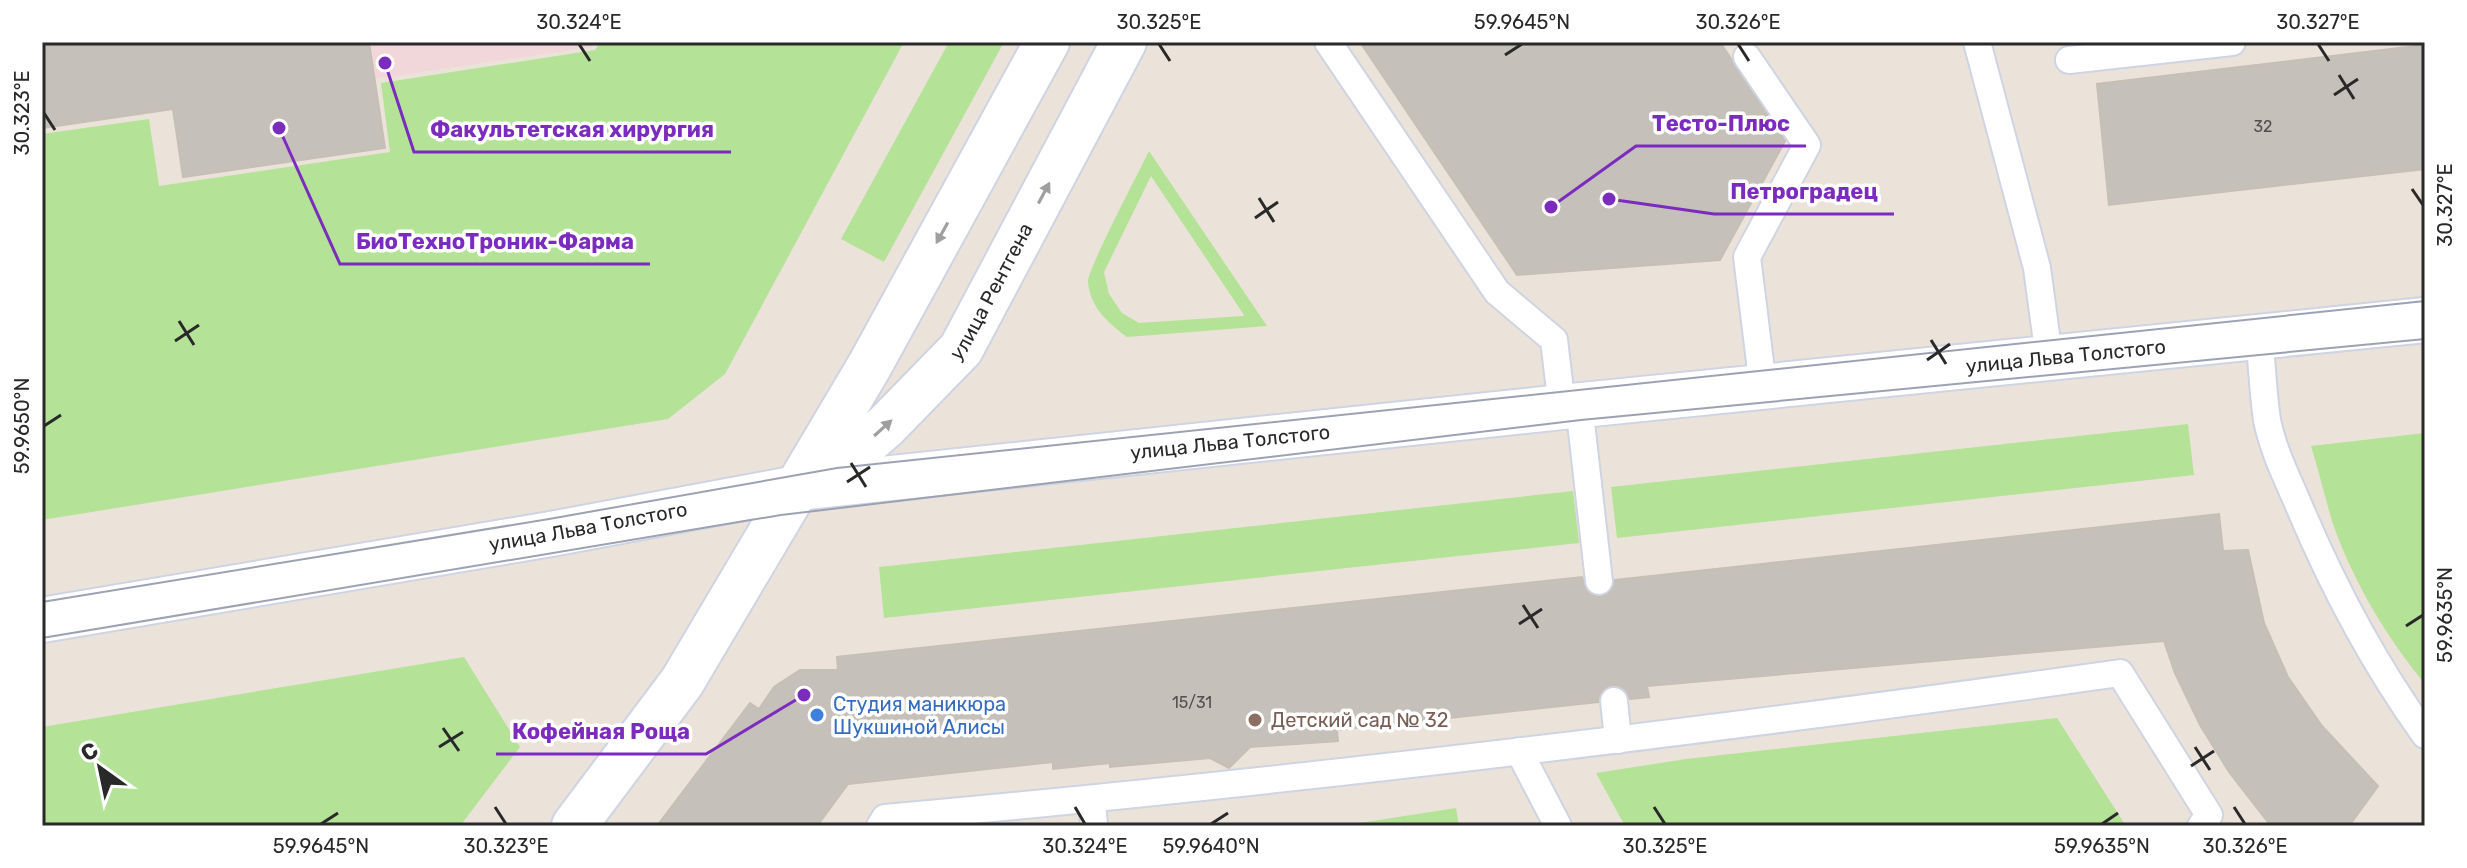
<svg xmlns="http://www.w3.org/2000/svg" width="2467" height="868" font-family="Rubik,sans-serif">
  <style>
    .medical { fill: #f2d7da }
    .green { fill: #b4e296; fill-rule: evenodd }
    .building { fill: #c6c0ba; stroke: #c6bfb4; stroke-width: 2 }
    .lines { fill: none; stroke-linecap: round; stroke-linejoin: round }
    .lane-casing { stroke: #cfd4e2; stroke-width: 30 }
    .street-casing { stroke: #cfd4e2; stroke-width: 48 }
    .secondary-casing { stroke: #cfd4e2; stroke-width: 48 }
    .lane { stroke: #fff; stroke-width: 26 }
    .street { stroke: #fff; stroke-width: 44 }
    .secondary { stroke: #fff; stroke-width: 44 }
    .tram { stroke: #9da2b3; stroke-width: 2 }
    .oneway { fill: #9f9f9f }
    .ticks { fill: none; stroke: #292929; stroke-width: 3 }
    .shop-dot { fill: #3f7fe0; stroke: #fff; stroke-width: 3 }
    .education-dot { fill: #8d6e63; stroke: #fff; stroke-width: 3 }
    .labels { text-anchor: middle; stroke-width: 7; stroke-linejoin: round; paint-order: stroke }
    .number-label { font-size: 16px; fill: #504f4d }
    .street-label { font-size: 20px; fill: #292929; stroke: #fff }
    .shop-label { font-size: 20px; fill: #366cbe; stroke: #fff; text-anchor: start }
    .education-label { font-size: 20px; fill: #785e54; stroke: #fff; text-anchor: start }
    .leader { fill: none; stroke: #7b2cbf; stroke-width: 3 }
    .callout-dot { fill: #7b2cbf; stroke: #fff; stroke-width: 3 }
    .callout-label { font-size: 22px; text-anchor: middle; font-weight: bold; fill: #7b2cbf; stroke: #fff; stroke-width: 7; stroke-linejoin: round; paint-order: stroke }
    .neatline { fill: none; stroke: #292929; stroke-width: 3 }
    .ticks-label { font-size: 20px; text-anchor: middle; fill: #292929 }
  </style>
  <rect width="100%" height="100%" fill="#ebe3da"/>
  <path class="medical" d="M42,42h553l-3,5 -550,81z"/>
  <g class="green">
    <path d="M600,42h304l-179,332 -57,45 -626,101v-386l107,-15 10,67 231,-34 -9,-69 214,-33z"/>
    <path d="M949,42h55l-120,220 -43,-23z"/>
    <path d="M1149,151l118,175 -140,11c-19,-14 -37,-30 -39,-55 -1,-12 52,-112 61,-131zM1151,176l93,139 -1,1 -104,7 -17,-10 -13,-19 -5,-22z"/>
    <path d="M2188,424l6,51 -577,63 -6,-51z"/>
    <path d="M2425,433v251c-38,-46 -72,-103 -92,-160 -8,-26 -14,-52 -22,-78z"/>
    <path d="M1573,491l6,52 -695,75 -5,-51z"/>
    <path d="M464,657l56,90 -60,79h-418v-99z"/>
    <path d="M2057,718l69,108h-501l-29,-53 90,-14z"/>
    <path d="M1456,808l3,18h-119z"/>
  </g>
  <g class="building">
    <path d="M42,42h327l16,106 -202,29 -10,-68 -131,19z"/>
    <path d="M1360,42h360l65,99 -65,119 -203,15z"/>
    <path d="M2425,45v124l-316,36 -12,-121z"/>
    <path d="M2219,514l4,37 25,-1 16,73 24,54 34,49 56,60 -29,40h-78l-42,-54 -29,-47 -25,-52 -11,-32 -517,45 2,11 -19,2 -9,-12 -9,-2 -12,9 -2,8 -261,28 1,11 -88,6 -21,21 -19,-10 -100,9v-4l-57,6v-7l-205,22 -31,42h-160l93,-123 9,6 15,-22 26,-17h38l-1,-13 745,-80 5,14 13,6 9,-4 6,-13z"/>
  </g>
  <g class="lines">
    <g class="lane-casing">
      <g id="lane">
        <path d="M1328,42l169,250 57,48 8,67"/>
        <path d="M1977,42l60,226 12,89"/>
        <path d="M1747,57l60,88 -60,112 16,129"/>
        <path d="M2069,60l163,-18"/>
        <path d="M2259,335c3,29 4,58 8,85 6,30 20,58 32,86 34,81 75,158 126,229"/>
        <path d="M1579,405l20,176"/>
        <path d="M1614,701l4,39"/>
        <path d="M1519,751l39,75"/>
        <path d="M1092,800l2,26"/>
        <path d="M880,826l5,-8c413,-37 824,-87 1235,-145l89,142 -8,11"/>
      </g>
    </g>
    <g class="street-casing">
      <path id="street" d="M574,826l108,-144 115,-194"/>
    </g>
    <g class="secondary-casing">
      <g id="secondary">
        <path d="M800,483l70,-118 177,-323"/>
        <path id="s1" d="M806,484l31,-16 49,-42 75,-77 163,-307"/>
        <path id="s2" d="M42,620l509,-86 246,-46 765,-81 863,-87"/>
      </g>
    </g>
    <use href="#lane" class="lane"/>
    <use href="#street" class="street"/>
    <use href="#secondary" class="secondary"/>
    <g class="tram">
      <path d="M42,602l507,-83 288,-51 1588,-167"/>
      <path d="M42,638l739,-123 800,-95 844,-81"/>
    </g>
  </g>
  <defs><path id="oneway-solid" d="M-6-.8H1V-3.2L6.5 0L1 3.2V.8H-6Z" transform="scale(2)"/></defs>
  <g class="oneway">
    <use href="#oneway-solid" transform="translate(1044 193) rotate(-62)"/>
    <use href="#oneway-solid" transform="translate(942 233) rotate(119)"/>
    <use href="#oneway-solid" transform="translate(883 428) rotate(-42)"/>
  </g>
  <path class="ticks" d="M579,44l11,17M1159,44l11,17M1738,44l11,17M2318,44l11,17M1505,55l17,-11M2339,75l15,24M2334,95l24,-16M44,113l11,17M2412,189l11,16M1259,198l15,24M1255,218l23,-16M179,321l15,24M1931,340l15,24M175,341l24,-16M1927,360l23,-16M44,426l17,-11M851,463l15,24M847,482l23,-15M1523,605l15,23M1519,624l23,-15M2406,626l17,-11M443,728l16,23M439,747l24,-15M2195,747l15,23M2191,766l23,-15M495,807l11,17M1075,807l10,17M1654,807l11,17M2234,807l11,17M321,824l17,-11M1211,824l17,-11M2102,824l16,-11"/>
  <circle class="shop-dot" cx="817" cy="715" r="8"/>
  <circle class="education-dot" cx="1255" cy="720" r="8"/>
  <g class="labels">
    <g class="number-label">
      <text x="2263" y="132">32</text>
      <text x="1192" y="708">15/31</text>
    </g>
    <g class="street-label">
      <text dy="7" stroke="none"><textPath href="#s1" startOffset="272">улица Рентгена</textPath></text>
      <text dy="7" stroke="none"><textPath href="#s2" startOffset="2042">улица Льва Толстого</textPath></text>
      <text dy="7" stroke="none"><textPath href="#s2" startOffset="1202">улица Льва Толстого</textPath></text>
      <text dy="7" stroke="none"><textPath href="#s2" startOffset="554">улица Льва Толстого</textPath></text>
    </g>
    <g class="shop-label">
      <text x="833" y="711">Студия маникюра<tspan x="833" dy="23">Шукшиной Алисы</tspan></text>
    </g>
    <g class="education-label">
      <text x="1271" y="727">Детский сад № 32</text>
    </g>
  </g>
  <path class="leader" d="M1551 207L1636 146H1806M385 63L414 152H731M1609 199L1714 214H1894M279 128L340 264H650M804 695L706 754H496"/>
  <g class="callout-dot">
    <circle cx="1551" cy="207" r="8"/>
    <circle cx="385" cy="63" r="8"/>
    <circle cx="1609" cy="199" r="8"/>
    <circle cx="279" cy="128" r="8"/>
    <circle cx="804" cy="695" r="8"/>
  </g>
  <g class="callout-label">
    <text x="1721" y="131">Тесто-Плюс</text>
    <text x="572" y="137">Факультетская хирургия</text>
    <text x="1804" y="199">Петроградец</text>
    <text x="495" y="249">БиоТехноТроник-Фарма</text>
    <text x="601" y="739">Кофейная Роща</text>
  </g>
  <rect width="2467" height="868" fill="none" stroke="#ffffff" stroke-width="88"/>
  <g transform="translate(100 768) rotate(327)" stroke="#ffffff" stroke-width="6" paint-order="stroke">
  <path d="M0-6L14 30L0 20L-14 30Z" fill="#292929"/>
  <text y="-12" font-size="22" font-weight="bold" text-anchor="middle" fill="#292929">С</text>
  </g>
  <rect x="44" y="44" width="2379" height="780" class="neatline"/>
  <g class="ticks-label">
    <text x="579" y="29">30.324°E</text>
    <text x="1159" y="29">30.325°E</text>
    <text x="1522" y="29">59.9645°N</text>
    <text x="1738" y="29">30.326°E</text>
    <text x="2318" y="29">30.327°E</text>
    <text transform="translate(22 113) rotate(-90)" y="7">30.323°E</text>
    <text transform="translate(2445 205) rotate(-90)" y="7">30.327°E</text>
    <text transform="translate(22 426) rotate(-90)" y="7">59.9650°N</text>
    <text transform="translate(2445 615) rotate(-90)" y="7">59.9635°N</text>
    <text x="321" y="853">59.9645°N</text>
    <text x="506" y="853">30.323°E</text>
    <text x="1085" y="853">30.324°E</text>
    <text x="1211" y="853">59.9640°N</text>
    <text x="1665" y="853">30.325°E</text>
    <text x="2102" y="853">59.9635°N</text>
    <text x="2245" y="853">30.326°E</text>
  </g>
</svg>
